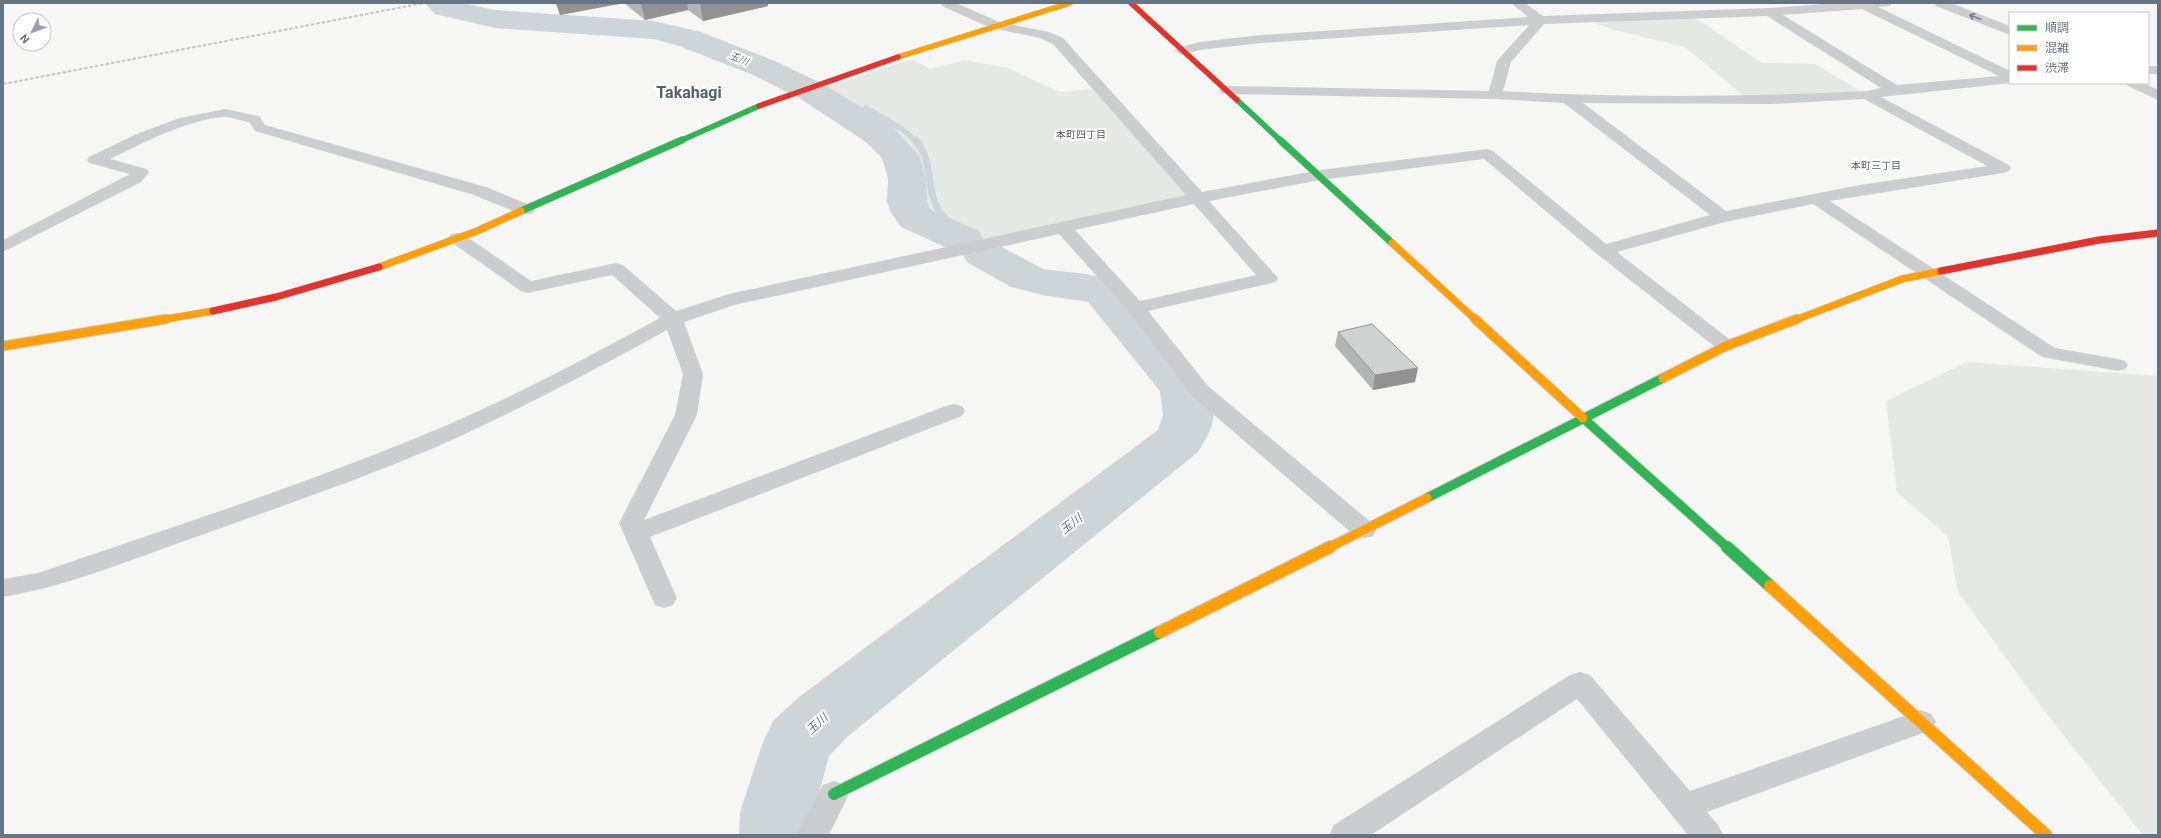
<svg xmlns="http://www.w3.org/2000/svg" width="2161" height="838" font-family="Roboto,'Noto Sans JP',sans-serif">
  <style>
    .green { fill: #e6e9e3 }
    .water { fill: #ced5d8 }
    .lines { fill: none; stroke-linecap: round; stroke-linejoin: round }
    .stream-far1 { stroke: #ced5d8; stroke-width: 5.5 }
    .stream { stroke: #ced5d8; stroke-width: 7 }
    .river { fill: #ced5d8; fill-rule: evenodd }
    .fast-far3-casing { stroke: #d2d4d4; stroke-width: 6 }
    .fast-far2-casing { stroke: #d2d4d4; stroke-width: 8 }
    .fast-far1-casing { stroke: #d2d4d4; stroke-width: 11 }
    .fast-casing { stroke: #d2d4d4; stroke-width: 14 }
    .slow-far3-casing { stroke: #d2d4d4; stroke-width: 6 }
    .slow-far2-casing { stroke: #d2d4d4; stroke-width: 8 }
    .slow-far1-casing { stroke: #d2d4d4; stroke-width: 11 }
    .slow-casing { stroke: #d2d4d4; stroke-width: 14 }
    .jam-far1-casing { stroke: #d2d4d4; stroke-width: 6 }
    .jam-casing { stroke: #d2d4d4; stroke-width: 8 }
    .street { fill: #cccdce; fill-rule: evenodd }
    .fast-far3 { stroke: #30b455; stroke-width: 5.5 }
    .fast-far2 { stroke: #30b455; stroke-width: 7 }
    .fast-far1 { stroke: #30b455; stroke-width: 9 }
    .fast { stroke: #30b455; stroke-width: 12 }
    .slow-far3 { stroke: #ff9f0a; stroke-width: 5.5 }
    .slow-far2 { stroke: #ff9f0a; stroke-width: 7 }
    .slow-far1 { stroke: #ff9f0a; stroke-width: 9 }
    .slow { stroke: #ff9f0a; stroke-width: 12 }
    .jam-far1 { stroke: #e5322d; stroke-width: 5.5 }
    .jam { stroke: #e5322d; stroke-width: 7 }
    .rail { stroke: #c2c4c5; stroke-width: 2; stroke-dasharray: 3.5 2; stroke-linecap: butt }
    .wall { fill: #b3b4b4 }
    .shaded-wall { fill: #929292 }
    .building { fill: #d0d1d1; stroke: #929292 }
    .oneway { stroke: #707e8c }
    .labels { text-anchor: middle; stroke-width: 4; stroke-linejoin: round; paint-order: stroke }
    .far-water-label { font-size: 10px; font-style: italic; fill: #627781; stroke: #fff }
    .far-neighbourhood-label { font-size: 10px; fill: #545f6a; stroke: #fff }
    .water-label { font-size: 12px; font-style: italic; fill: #627781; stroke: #fff }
    .far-town-label { font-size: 16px; font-weight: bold; fill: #545f6a; stroke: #fff }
  </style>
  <rect width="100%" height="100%" fill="#f6f6f5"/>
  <g class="green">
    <path d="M1691,15l71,48 53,1 52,31 -118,5 -64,-53 -74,-18 -30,-11z"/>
    <path d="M912,59l18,10 36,-9 41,8 53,24 36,-3 97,110 -200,44 -43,-9 -35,-16c-4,-17 -6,-35 -11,-51 -11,-30 -65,-57 -91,-75z"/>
    <path d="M1967,362l191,14v459h-15l-94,-118 -91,-125 -10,-55 -51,-45 -11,-91z"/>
  </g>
  <path class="water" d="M434,3h11c20,18 95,18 123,19l-5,4c-30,-2 -108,-2 -129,-23z"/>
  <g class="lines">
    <path class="stream-far1" d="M866,108l36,21 14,12"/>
    <path class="stream" d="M915,140c21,22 8,56 29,77"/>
    <path class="river" d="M425,3h37l33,7 159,11 47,11 74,29 50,24 67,41 27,29 7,24 1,22 3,8 49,22 5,10 14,4 45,24 43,5 34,8 90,107c8,28 3,39 -12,63l-351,285 -18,19 -15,56 1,23h-76l1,-23 23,-70 10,-21 26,-24 359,-267 5,-15 -3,-24 -72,-89 -46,-7 -31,-8 -43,-24 -6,-9 1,-2 -14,-3 -48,-22 -11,-16 -3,-10 1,-22 -6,-21 -16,-16 -65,-43 -48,-24 -74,-29 -25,-7 -159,-11 -60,-14z"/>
    <g class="fast-far3-casing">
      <g id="fast-far3">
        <path d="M1237,100l44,41"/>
        <path d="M680,141l79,-35"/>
      </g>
    </g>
    <g class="fast-far2-casing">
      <g id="fast-far2">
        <path d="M1280,140l112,103"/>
        <path d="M521,211l161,-71"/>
      </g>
    </g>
    <g class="fast-far1-casing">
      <g id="fast-far1">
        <path d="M1583,418l145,130"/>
        <path d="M1427,498l236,-120"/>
      </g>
    </g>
    <g class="fast-casing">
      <g id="fast">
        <path d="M1727,547l43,39"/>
        <path d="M834,794l326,-162"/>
      </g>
    </g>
    <g class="slow-far3-casing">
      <path id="slow-far3" d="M898,57l172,-54"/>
    </g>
    <g class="slow-far2-casing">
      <g id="slow-far2">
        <path d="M1392,243l84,77"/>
        <path d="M379,267l98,-36 44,-20"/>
        <path d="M160,320l53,-9"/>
        <path d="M1795,320l107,-41 39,-8"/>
      </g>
    </g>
    <g class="slow-far1-casing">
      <g id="slow-far1">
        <path d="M1475,319l108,99"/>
        <path d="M3,346l163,-27"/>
        <path d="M1663,378l63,-32 71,-27"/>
        <path d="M1328,548l99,-50"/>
      </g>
    </g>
    <g class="slow-casing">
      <g id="slow">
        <path d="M1770,586l276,249"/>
        <path d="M1160,632l170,-85"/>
      </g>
    </g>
    <g class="jam-far1-casing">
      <g id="jam-far1">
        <path d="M1131,3l106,97"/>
        <path d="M759,106l139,-49"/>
      </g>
    </g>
    <g class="jam-casing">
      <g id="jam">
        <path d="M1941,271l158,-31 59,-7"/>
        <path d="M213,311l63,-14 103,-30"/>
      </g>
    </g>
    <g class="street">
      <path d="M940,3h16l43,19 50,10 14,6 139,154 118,-22 167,-21 6,2 113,93 104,-29 -146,-112 -69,-4 -269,-5 -5,-1 -2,-3 2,-3 5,-1 263,5 8,-30 32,-36 -268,18 -61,7 -18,5 -7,-4 2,-3 22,-6 62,-7 267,-18 -17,-14h14l18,13 227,-8 69,-5h53l-2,3 -12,1 132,64 1,12 -130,14 128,68 2,3 -2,3 -6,2 -173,28 225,147 63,11 7,2 3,4 -3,4 -7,2 -76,-14 -229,-153 -88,18 -108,30 116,90 3,4 -3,4 -7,2 -7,-2 -122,-96 -113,-95 -164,21 -111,21 69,77 -2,4 -128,29 60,75 165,138 3,6 -3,6 -9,2 -9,-2 -163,-140 -63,-84 -70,-78 -325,71 -50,17 19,52 -6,41 -53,105 302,-114 8,-2 8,2 3,5 -3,5 -312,121 27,61 -4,7 -9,3 -9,-3 -36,-82 56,-108 8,-41 -16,-44c-78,43 -157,85 -238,120 -76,32 -153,58 -230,86 -65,22 -129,50 -196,61v-18l35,-6c125,-43 251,-83 373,-133 86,-34 168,-78 249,-122l-48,-43 -84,18 -7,-2 -70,-49 -3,-4 3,-4 6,-1 6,1 68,47 85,-18 7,2 53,46 53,-17 457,-99 -133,-151 -13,-6 -49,-10 -49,-22zM1862,9l137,67 -102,9 -114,-70zM1767,16l114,72 -14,3c-121,6 -243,7 -364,0l8,-29 33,-38zM1864,99l123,67 -127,19 -134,26 -143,-108 189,1zM1194,204l62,71 -116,26 -65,-71z"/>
      <path d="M1934,3h17l59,23v9l-74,-29z"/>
      <rect x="2148" y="66" width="10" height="8"/>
      <path d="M2126,83h18l14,7v10l-30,-14z"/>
      <path d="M225,109l34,7 6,9 221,62 46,19 3,4 -3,4h-12l-46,-19 -219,-64 -6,-9c-8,-1 -17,-5 -24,-5 -35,1 -84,27 -115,42l37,10 2,3 -8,10 -138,70v-12l127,-66 -41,-11 -2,-3 2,-3 50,-24 41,-15z"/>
      <path d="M1580,672l10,3 100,116 231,-81 10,4 5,8 -5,8 -224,82 11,13 5,10h-35l-111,-136 -206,136h-42l5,-10 236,-150z"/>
      <path d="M834,781l11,4 4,9 -19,39 1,2h-32l-1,-3 25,-47z"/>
    </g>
    <use href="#fast-far3" class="fast-far3"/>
    <use href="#fast-far2" class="fast-far2"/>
    <use href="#fast-far1" class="fast-far1"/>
    <use href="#fast" class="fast"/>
    <use href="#slow-far3" class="slow-far3"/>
    <use href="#slow-far2" class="slow-far2"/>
    <use href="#slow-far1" class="slow-far1"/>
    <use href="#slow" class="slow"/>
    <use href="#jam-far1" class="jam-far1"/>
    <use href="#jam" class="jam"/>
    <path class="rail" d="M3,84l421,-81"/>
  </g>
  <g class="wall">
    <path d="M556,3h212v3l-65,15 -15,-11 -43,10 -21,-17 -64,12z"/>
    <path d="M1338,332l77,50 -42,8 -38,-44z"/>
  </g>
  <g class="shaded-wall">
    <path d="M556,3h68l-64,12z"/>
    <path d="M641,3h46l1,7 -43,10z"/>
    <path d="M700,3h68v3l-65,15z"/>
    <path d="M1418,368l-3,14 -42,8 2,-15z"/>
  </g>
  <path class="building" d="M1372,324l46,44 -43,7 -37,-43z"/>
  <defs><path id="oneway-shaft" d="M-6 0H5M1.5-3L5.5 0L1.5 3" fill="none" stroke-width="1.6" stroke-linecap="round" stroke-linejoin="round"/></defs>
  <use class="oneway" href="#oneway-shaft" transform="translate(1975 17) rotate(-158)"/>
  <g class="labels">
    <g class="far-water-label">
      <text transform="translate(739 58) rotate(22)" y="4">玉川</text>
    </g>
    <g class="far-neighbourhood-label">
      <text x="1081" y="138">本町四丁目</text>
      <text x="1876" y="169">本町三丁目</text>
    </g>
    <g class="water-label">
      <text transform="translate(1071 524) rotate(-38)" y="4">玉川</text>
      <text transform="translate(817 724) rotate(-43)" y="4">玉川</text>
    </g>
    <g class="far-town-label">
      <text x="689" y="98">Takahagi</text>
    </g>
  </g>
  <rect width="2161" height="838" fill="none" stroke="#667585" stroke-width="8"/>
  <rect x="2009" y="12" width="140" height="72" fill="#ffffff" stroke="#c2c8ce"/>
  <rect x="2017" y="25" width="20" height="6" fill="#30b455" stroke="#c2c8ce"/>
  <text x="2045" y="32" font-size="12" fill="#667585">順調</text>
  <rect x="2017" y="45" width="20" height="6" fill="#ff9f0a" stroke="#c2c8ce"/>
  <text x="2045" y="52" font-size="12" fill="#667585">混雑</text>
  <rect x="2017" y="65" width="20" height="6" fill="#e5322d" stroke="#c2c8ce"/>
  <text x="2045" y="72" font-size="12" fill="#667585">渋滞</text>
  <g transform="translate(32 32) rotate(228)"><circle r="19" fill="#ffffff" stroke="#c2c8ce"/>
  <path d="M0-3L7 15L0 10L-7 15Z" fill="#98a2ac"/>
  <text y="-6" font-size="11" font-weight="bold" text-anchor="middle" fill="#667585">N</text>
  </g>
</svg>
